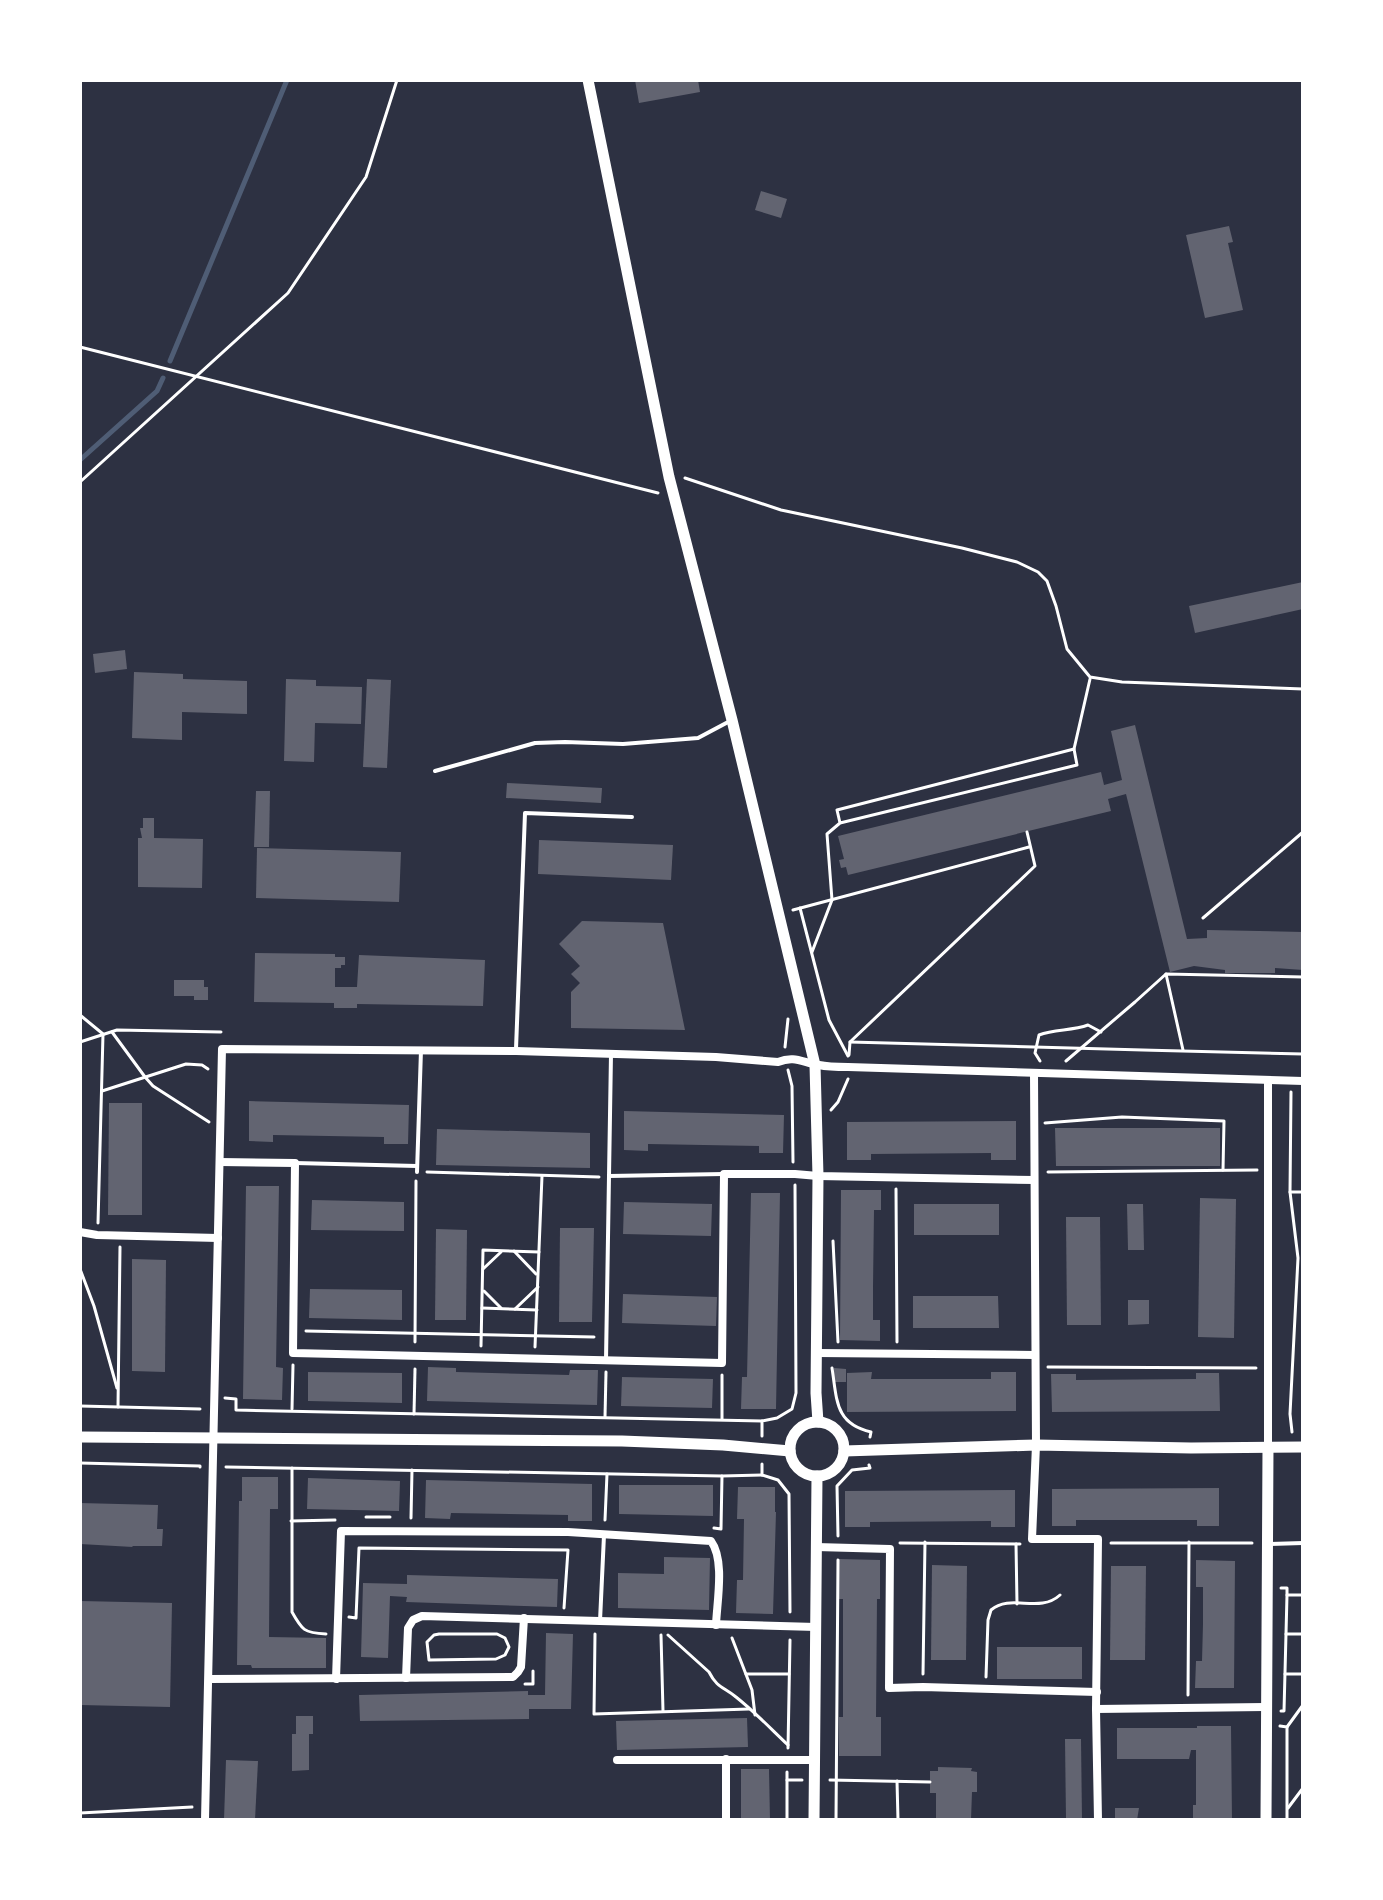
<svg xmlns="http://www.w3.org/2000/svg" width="1383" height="1900" font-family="'PT Serif',serif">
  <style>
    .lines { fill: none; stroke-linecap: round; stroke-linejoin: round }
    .stream { stroke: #4f5d75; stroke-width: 5 }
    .building { fill: #626471 }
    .path { stroke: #fff; stroke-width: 3 }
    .service { stroke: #fff; stroke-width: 4 }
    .minor { stroke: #fff; stroke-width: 8 }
    .tertiary { stroke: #fff; stroke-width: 11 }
  </style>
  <rect width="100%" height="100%" fill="#2d3142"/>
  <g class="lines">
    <g class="stream">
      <path d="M170,361l117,-281"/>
      <path d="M80,460l77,-69 6,-13"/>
    </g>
  </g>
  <g class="building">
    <path d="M635,80h63l2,12 -61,11z"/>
    <path d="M761,191l26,8 -6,19 -26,-8z"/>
    <path d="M1229,226l4,16 -5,1 15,67 -38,8 -19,-83z"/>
    <path d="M1303,582v27l-108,24 -6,-27z"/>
    <path d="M125,650l2,19 -32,4 -2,-19z"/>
    <path d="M134,672l49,2v5l64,2v33l-65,-2v28l-50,-2z"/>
    <path d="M286,679l30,1v6l46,1 -1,37 -46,-1 -1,39 -30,-1z"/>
    <path d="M367,679l24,1 -4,88 -24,-1z"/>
    <path d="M1135,725l52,214 20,-1v-8l96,2v38l-28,-2v5h-50v-3l-31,-4 -24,6 -44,-178 -18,5 3,12 -263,64 -2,-8 -5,1 -2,-8 5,-1 -6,-23 263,-64 3,13 18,-5 -11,-49z"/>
    <path d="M507,783l95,5 -1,15 -95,-5z"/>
    <path d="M256,791h14l-1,56h-15z"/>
    <path d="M143,818h11v20l49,1 -1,49 -64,-1v-49h4l-2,-10h3z"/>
    <path d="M539,840l134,5 -2,35 -133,-6z"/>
    <path d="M257,848l144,4 -2,50 -143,-4z"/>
    <path d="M582,921l81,2 22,107 -114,-2v-36l9,-9 -9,-9 9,-8 -21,-22z"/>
    <path d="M255,953l80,1v3h10v8h-4v3h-6v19h22l2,-32 126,5 -2,46 -126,-2v4h-23v-5l-80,-1z"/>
    <path d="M174,980h30v7h4v13h-14v-4h-20z"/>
    <path d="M249,1101l160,4 -1,39h-24v-7l-111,-2v7l-24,-1z"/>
    <path d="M109,1103h33v112h-34z"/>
    <path d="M624,1111l160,4 -1,38h-24v-7l-111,-2v7l-24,-1z"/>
    <path d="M1016,1121v39h-25v-7l-120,1v6h-24v-38z"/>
    <path d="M1055,1128h165v38h-164z"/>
    <path d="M437,1129l153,4v35l-154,-3z"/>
    <path d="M246,1186h33l-3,181 7,1 -1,32 -39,-1z"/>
    <path d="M841,1190h40v20h-7l-1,77v33h7v21l-40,-1z"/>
    <path d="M751,1193h29l-4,216h-35l1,-32h5z"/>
    <path d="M1200,1198l36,1 -2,139 -36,-1z"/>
    <path d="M312,1200l92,2v29l-93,-1z"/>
    <path d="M624,1202l88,2 -1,32 -88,-2z"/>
    <rect x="914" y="1204" width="85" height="31"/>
    <path d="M1127,1204h16l1,46h-16z"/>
    <path d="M1066,1217h34l1,108h-34z"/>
    <path d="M560,1228h34l-2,94h-33z"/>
    <path d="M436,1229l31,1 -1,90h-31z"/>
    <path d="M132,1259l34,1 -1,112 -33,-1z"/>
    <path d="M310,1289l92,1v30l-93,-2z"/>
    <path d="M623,1294l94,3 -1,29 -94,-3z"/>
    <path d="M913,1296h85l1,32h-86z"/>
    <path d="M1128,1300h21v24l-21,1z"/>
    <path d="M428,1367l28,1v4l113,3 1,-5h28l-1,35 -170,-4z"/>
    <path d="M834,1368l12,1v13h-12z"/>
    <path d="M308,1372l94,1v30l-94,-2z"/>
    <path d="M872,1372l-1,7h120v-7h25v39l-169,1v-39z"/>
    <path d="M1196,1373h23l1,38 -168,1 -1,-38h25v6l120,-1z"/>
    <path d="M622,1377l91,2 -1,29 -91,-2z"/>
    <path d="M242,1477h36v32h-8l-1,128 57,1v30h-74l-1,-3h-14l2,-164h3z"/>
    <path d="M308,1478l92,3 -1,30 -92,-2z"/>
    <path d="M426,1480l166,4v37h-24v-6l-117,-2 -1,6 -25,-1z"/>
    <path d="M619,1485h94v31l-94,-2z"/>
    <path d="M738,1487h37v25h1l-3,102 -37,-1 1,-33h6l1,-61h-7z"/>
    <path d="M1219,1488v38h-22v-6h-121v6h-24v-37z"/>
    <path d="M1015,1490v37h-24v-6l-121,1v5h-25v-36z"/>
    <path d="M80,1503l78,2 -1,24h6l-1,17h-30l1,1 -53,-3z"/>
    <path d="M664,1557l46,1 -1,52 -91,-2v-35l46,1z"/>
    <path d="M839,1559l41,1v39h-3l-1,118h5v39h-42v-39h4v-118h-4z"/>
    <path d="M1196,1560l39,1 -1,127h-39l1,-27h6l1,-37v-37h-7z"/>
    <path d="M932,1565l35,1 -1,94h-35z"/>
    <path d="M1111,1566h35l-1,94h-35z"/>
    <path d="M407,1575l151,4 -1,28 -151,-5 1,-5 -17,-1 -2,62 -27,-1 2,-74 44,1z"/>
    <path d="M80,1601l92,2 -2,104 -90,-2z"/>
    <path d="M546,1633l27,1 -2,75h-42v10l-169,2 -1,-26 169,-4v4h17z"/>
    <rect x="997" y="1647" width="85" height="32"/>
    <path d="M296,1716h17v18h-4v36l-17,1v-37h4z"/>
    <path d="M747,1718l1,29 -131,3 -1,-29z"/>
    <path d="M1197,1726h34l1,94h-39v-15h3v-55h-5l-2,9h-72v-31h80z"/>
    <path d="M1065,1739h16l1,81h-16z"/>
    <path d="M226,1760l32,1 -3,59h-31z"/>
    <path d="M938,1767l34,1 -1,3 6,1v20h-5l-1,28h-35v-27h-6v-22h8z"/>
    <path d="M741,1769h28l1,51h-29z"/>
    <path d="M1115,1808h24l-2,12h-22z"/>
  </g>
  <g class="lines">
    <g class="path">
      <path d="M80,347l578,146"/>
      <path d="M685,478l96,32 181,38 55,14 21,10 9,9 9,25 11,43 23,28 32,5 181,7"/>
      <path d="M80,482l208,-189 78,-116 31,-97"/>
      <path d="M1074,749l16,-70"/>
      <path d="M800,908l29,112 19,36"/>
      <path d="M793,910l236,-63"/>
      <path d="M1203,918l100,-86"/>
      <path d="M812,952l20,-52 -5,-66 13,-11 237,-58 -3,-16 -237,61 3,13"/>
      <path d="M80,1015l23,19 -5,189"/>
      <path d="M112,1032l33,45 8,9 56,36"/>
      <path d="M80,1042l37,-12 104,2"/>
      <path d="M850,1042c151,5 302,8 453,12"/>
      <path d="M785,1047l3,-28"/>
      <path d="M1183,1050l-17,-76 137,3"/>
      <path d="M849,1055l1,-13 185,-176 -8,-34"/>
      <path d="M1040,1061l-5,-8 4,-18c16,-6 33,-4 49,-10l13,7"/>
      <path d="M1066,1061l69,-59 31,-28"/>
      <path d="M788,1070l4,16 1,76"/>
      <path d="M102,1091l84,-27 16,1 6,4"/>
      <path d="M1291,1092l-1,100 8,66 -8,156 2,18"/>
      <path d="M831,1110l7,-8 10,-23"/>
      <path d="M1045,1123l77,-6 102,4 -1,49"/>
      <path d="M427,1172l172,5"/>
      <path d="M1048,1172l209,-2"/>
      <path d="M896,1189l1,153"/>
      <path d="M1290,1192h13"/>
      <path d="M833,1241l5,101"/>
      <path d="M514,1251l22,23"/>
      <path d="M80,1269l14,37 23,82"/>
      <path d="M483,1269l18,-17"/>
      <path d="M484,1291l17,17"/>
      <path d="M482,1308l55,2"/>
      <path d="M515,1309l23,-22"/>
      <path d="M306,1331l288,6"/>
      <path d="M415,1342l1,-161"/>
      <path d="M481,1346l2,-96 56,2"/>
      <path d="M535,1347l7,-171"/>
      <path d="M1048,1367l208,1"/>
      <path d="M832,1368c5,32 3,56 39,64l-1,5"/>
      <path d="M722,1375v44"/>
      <path d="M225,1398l11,1v11l526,11"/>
      <path d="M80,1406l120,3"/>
      <path d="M118,1407l2,-160"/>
      <path d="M292,1409l1,-44"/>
      <path d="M414,1414l1,-45"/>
      <path d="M605,1417l1,-45"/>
      <path d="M762,1436v-15l15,-3 15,-9 4,-16 -1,-208"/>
      <path d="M80,1463l120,3v1"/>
      <path d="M762,1464v11l16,5 11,14 1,118"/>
      <path d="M226,1467l496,9 40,-1"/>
      <path d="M292,1468v144c10,18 12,21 34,22"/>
      <path d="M366,1517h24"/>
      <path d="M411,1518l1,-48"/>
      <path d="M605,1520l2,-46"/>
      <path d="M291,1521l44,-1"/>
      <path d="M714,1528l7,1 1,-53"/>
      <path d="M838,1536l-1,-50 15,-16 18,-2 -1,-3"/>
      <path d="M900,1543l120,1"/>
      <path d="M1111,1543h141"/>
      <path d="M1016,1544l1,60"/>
      <path d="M1287,1595h16"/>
      <path d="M349,1617l7,1 3,-70 209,2 -4,58"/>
      <path d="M439,1634h58l8,4 4,9 -4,8 -9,4 -67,1 -2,-18 7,-7z"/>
      <path d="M595,1634l-1,80 155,-5"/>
      <path d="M1286,1634h17"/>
      <path d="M661,1635l2,76"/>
      <path d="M668,1635l41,37c8,16 15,15 27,25 19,15 35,32 52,48"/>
      <path d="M732,1638l20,52 3,25"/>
      <path d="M746,1674h43"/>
      <path d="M923,1674l2,-132"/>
      <path d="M1285,1674h18"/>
      <path d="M986,1677l2,-57 3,-10c20,-17 48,4 69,-15"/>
      <path d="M525,1684h8v-13"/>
      <path d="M1188,1695l1,-153"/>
      <path d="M1281,1711h3l3,-116v-7h-6"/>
      <path d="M1280,1726l7,1v93"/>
      <path d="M1287,1727l16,-22"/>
      <path d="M788,1748l2,-108"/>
      <path d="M787,1772v48"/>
      <path d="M787,1780h15"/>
      <path d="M830,1780l100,2"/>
      <path d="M897,1781l1,39"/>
      <path d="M1288,1808l15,-20"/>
      <path d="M80,1813l112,-6"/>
      <path d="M836,1820l2,-260"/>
    </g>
    <g class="service">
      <path d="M435,771l100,-28 30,-1 58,2 75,-6 32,-17"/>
      <path d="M516,1049l9,-236 107,4"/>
      <path d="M611,1054l-2,122 115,-2"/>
      <path d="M295,1163l122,3"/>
      <path d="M417,1172l4,-122"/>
      <path d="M606,1360l3,-184"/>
      <path d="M1270,1544l33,-1"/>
      <path d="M600,1621l4,-86"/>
    </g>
    <g class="minor">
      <path d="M1034,1073l2,372 -4,94h66l-2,170 2,111"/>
      <path d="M220,1162l75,1 -2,190 429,10 2,-189h71l23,2 216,4"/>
      <path d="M80,1232l17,3 121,3"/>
      <path d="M817,1353l218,2"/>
      <path d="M1268,1448v-367"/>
      <path d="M816,1547l74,2 -1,139 34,-1 174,5"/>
      <path d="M406,1678l2,-50 5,-8 9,-4 394,11"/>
      <path d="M209,1679l304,-2 5,-5 3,-5 3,-49"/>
      <path d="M336,1679l5,-148 227,1 143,9c14,19 6,60 5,84"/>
      <path d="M1096,1709l169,-2"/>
      <path d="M726,1759v61"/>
      <path d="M617,1760h197"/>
      <path d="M205,1820l17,-771 294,2 200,6 62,5c17,-7 25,1 41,3 9,2 19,2 29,2l455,14"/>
    </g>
    <g class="tertiary">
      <path d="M588,80l81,397 63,243 83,345 3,111 -2,217 2,29"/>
      <circle cx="817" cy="1449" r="27"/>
      <path d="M80,1437l542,4 101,4 67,6"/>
      <path d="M844,1451l192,-6 155,3 112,-1"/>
      <path d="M814,1820l3,-344"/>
      <path d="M1266,1820l2,-372"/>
    </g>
  </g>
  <rect width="1383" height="1900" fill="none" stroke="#ffffff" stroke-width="164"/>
</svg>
